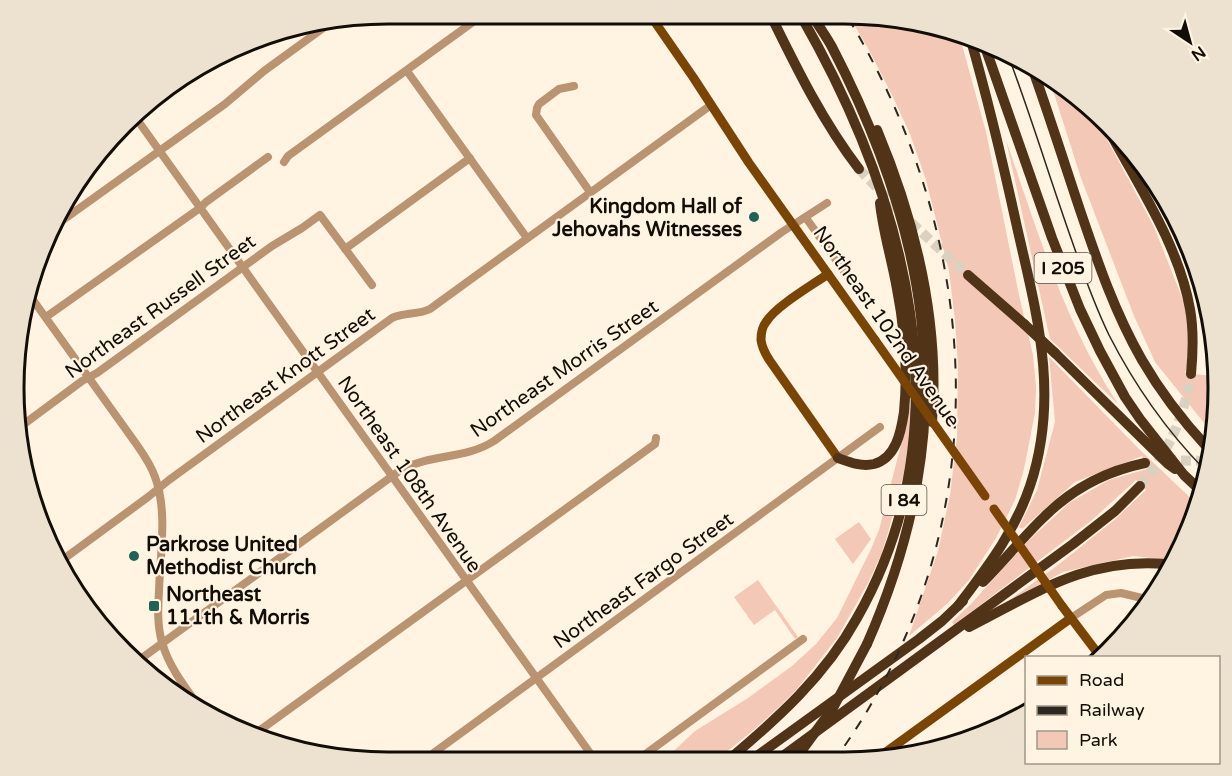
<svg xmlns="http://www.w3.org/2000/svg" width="1232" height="776" font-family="'Varela Round',sans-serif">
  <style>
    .green { fill: #f3c8b7 }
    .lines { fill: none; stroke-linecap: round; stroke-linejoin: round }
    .highway-tunnel { stroke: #dbd1c0; stroke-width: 10; stroke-dasharray: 10 5; stroke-linecap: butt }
    .minor { stroke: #ba9371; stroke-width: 8 }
    .major { stroke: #7a4404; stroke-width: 9 }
    .highway { stroke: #513318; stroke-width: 10 }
    .tram { stroke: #2d271f; stroke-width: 1.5 }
    .rail { stroke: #2d271f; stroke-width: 2; stroke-dasharray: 10 10; stroke-linecap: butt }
    .major-bridge { stroke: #7a4404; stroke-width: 9 }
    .highway-bridge { stroke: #513318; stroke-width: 10 }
    .poi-dot { fill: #1d6457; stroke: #fff4e1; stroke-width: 2 }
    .labels { text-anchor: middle; stroke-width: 4.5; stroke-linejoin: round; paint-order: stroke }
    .shield { fill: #fff4e1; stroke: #595248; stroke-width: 1.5 }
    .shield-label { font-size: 18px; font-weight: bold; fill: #120d06 }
    .poi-label { font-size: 20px; font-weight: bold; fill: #120d06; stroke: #fff4e1; text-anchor: start }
    .street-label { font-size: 20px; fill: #120d06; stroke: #fff4e1 }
    .rim { fill: none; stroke: #120d06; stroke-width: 3 }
  </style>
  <rect width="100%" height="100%" fill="#fff4e1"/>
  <g class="green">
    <path d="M849,16l44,1 66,17 27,98 33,163 14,60 3,32 -1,26 -11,56 -9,31 -19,38 -27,42 -22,24 -38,32 29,-85 12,-56 7,-58 1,-72 -3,-45 -6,-49 -23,-91 -16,-46 -18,-39 -23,-45z"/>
    <path d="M1050,81l38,23 66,123 33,83v55l-2,8 27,3 -32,-152 38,139 -9,66 -54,-67 -21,-46 -53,-138z"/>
    <path d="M1006,140c31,90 59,184 112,264l-68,-65z"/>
    <path d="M1049,357l89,91 61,58v2l-30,52 -36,-4 -70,16 -60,33 55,-40 55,-44 33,-31 -10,-10 -44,40 -138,105 -2,-3 19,-18 57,-63 41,-38 40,-23 38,-11 -5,-13 -67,26 -53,47 -3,-2 18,-37 18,-68z"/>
    <path d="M908,405l5,6 -9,61 -16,61 -7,22 -13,28 -31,55 -40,51 -18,18 -23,21 -41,33h-52l32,-30 53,-33 44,-32 24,-22 21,-26 34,-69 8,-19 25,-97z"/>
    <path d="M859,522l12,17 -18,25 -18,-25z"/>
    <path d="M758,580l40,57 -3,2 -20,-29 -21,15 -20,-28z"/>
  </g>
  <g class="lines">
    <g class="highway-tunnel">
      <path d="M859,169l45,47 64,59"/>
      <path d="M1166,460l39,1"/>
      <path d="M1140,486c29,-35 44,-68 51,-112"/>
    </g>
    <g class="minor">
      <path d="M407,71l120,167"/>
      <path d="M574,86l-15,3 -20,15 -2,4 -1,7 54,77"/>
      <path d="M136,118l459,642"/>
      <path d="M284,162l4,-6 196,-142"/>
      <path d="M806,218l53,74"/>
      <path d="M56,225l169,-121 39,-33 66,-48"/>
      <path d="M345,249l125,-91"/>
      <path d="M28,293l109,152c7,10 14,20 18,32 13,34 5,78 4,114 -1,17 -2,34 3,51 6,23 22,44 36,63"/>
      <path d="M46,317l154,-109 6,-6 62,-45"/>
      <path d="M20,427l62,-46 15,-8 175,-127 30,-18 18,-13 52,70"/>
      <path d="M61,561l87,-64 21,-17 223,-162c13,-6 26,-3 38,-9l281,-204"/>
      <path d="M1071,618l35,-23 15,-2 25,6"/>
      <path d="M135,663l267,-194c30,-15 64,-10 92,-28l288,-209 45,-29"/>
      <path d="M252,736l403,-292 1,-6"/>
      <path d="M424,760l456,-333"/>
      <path d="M636,761l167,-122"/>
    </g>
    <g class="major">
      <path d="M650,15l43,62 56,86 126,177"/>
      <path d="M828,274c-17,12 -52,32 -62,48 -4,5 -5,12 -5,18 1,8 5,15 9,21l68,97"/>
      <path d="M1062,606l37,49"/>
      <path d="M875,760l196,-142"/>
    </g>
    <g class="highway">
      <path d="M771,16c26,53 52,106 88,153"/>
      <path d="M813,16c6,11 13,20 19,31 43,83 78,176 89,270 2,19 2,39 3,59 0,10 1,21 1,31 -3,82 -25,162 -58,237"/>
      <path d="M983,41l69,197 28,71 20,42 25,46 15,22 44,56 17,16"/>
      <path d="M1033,70c17,48 32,95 48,143 17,50 34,100 61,147 18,31 40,60 65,87"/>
      <path d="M1108,129c31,57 71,117 82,180 4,22 3,43 1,65"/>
      <path d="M877,130c39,93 63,191 55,292"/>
      <path d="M968,275l56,49"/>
      <path d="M1055,353l113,111 7,5"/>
      <path d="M838,458c11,4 23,9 36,6 22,-6 27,-32 30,-52 4,-42 1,-82 -7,-123 -5,-29 -14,-57 -17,-86"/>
      <path d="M983,582c21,-21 39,-44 61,-65 28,-28 62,-46 101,-54"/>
      <path d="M958,606c30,-40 56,-73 72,-120 30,-90 7,-171 -13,-259 -14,-64 -29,-127 -47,-190"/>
      <path d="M969,627c67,-34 118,-70 197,-63"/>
      <path d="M727,761c50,-42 98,-85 130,-143 111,-195 49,-419 -56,-602"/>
      <path d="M750,761l169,-122 23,-18 21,-20"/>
      <path d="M776,761l297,-217 42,-33 25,-25"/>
    </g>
    <path class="tram" d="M1008,55c23,61 42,124 64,186 11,32 22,63 37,94 25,49 56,94 95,134"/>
    <path class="rail" d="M833,762c167,-226 156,-512 14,-746"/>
    <g class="major-bridge">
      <path d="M875,340l110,156"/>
      <path d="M994,509l68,97"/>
    </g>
    <g class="highway-bridge">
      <path d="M1024,324l31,29"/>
      <path d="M794,761l39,-53 34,-64"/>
    </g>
  </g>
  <g class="poi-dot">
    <circle cx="754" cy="217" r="6"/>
    <circle cx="134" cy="556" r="6"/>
    <rect x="148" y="600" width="12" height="12" rx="3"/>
  </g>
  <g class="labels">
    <g class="shield">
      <rect x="1034.5" y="253" width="57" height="30" rx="4.5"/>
      <rect x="881.5" y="485" width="45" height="30" rx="4.5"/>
    </g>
    <g class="shield-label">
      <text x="1063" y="274">I 205</text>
      <text x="904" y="506">I 84</text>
    </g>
    <g class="poi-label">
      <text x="742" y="213" text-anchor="end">Kingdom Hall of<tspan x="742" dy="23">Jehovahs Witnesses</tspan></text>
      <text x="146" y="551">Parkrose United<tspan x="146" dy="23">Methodist Church</tspan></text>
      <text x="166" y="601">Northeast<tspan x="166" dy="23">111th &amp; Morris</tspan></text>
    </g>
    <g class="street-label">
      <text transform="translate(160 306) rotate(-36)" y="7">Northeast Russell Street</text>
      <text transform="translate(887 326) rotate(55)" y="7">Northeast 102nd Avenue</text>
      <text transform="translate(564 368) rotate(-35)" y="7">Northeast Morris Street</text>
      <text transform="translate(285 375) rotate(-36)" y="7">Northeast Knott Street</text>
      <text transform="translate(410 474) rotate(55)" y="7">Northeast 108th Avenue</text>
      <text transform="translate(643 580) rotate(-36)" y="7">Northeast Fargo Street</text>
    </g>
  </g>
  <path d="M0 0H1232V776H0ZM388 24H844A364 364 0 0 1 1208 388V388A364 364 0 0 1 844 752H388A364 364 0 0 1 24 388V388A364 364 0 0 1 388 24Z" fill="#ece2cf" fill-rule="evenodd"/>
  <path class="rim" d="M388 24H844A364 364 0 0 1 1208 388V388A364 364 0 0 1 844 752H388A364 364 0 0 1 24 388V388A364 364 0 0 1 388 24Z"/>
  <rect x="1025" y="656" width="195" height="108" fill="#fff4e1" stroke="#a09889" stroke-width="1.5"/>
  <rect x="1037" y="676" width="30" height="9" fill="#7a4404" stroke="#a09889" stroke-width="1.5"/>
  <text x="1079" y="686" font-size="18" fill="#120d06">Road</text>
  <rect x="1037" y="706" width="30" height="9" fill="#2d271f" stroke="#a09889" stroke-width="1.5"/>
  <text x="1079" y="716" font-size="18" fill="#120d06">Railway</text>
  <rect x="1037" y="731" width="30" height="18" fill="#f3c8b7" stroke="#a09889" stroke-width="1.5"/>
  <text x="1079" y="746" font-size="18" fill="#120d06">Park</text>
  <g transform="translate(1190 42) rotate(144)" stroke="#fff4e1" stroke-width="4.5" paint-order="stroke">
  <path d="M0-4.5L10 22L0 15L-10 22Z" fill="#120d06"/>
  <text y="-9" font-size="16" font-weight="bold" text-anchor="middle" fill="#120d06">N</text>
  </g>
</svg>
